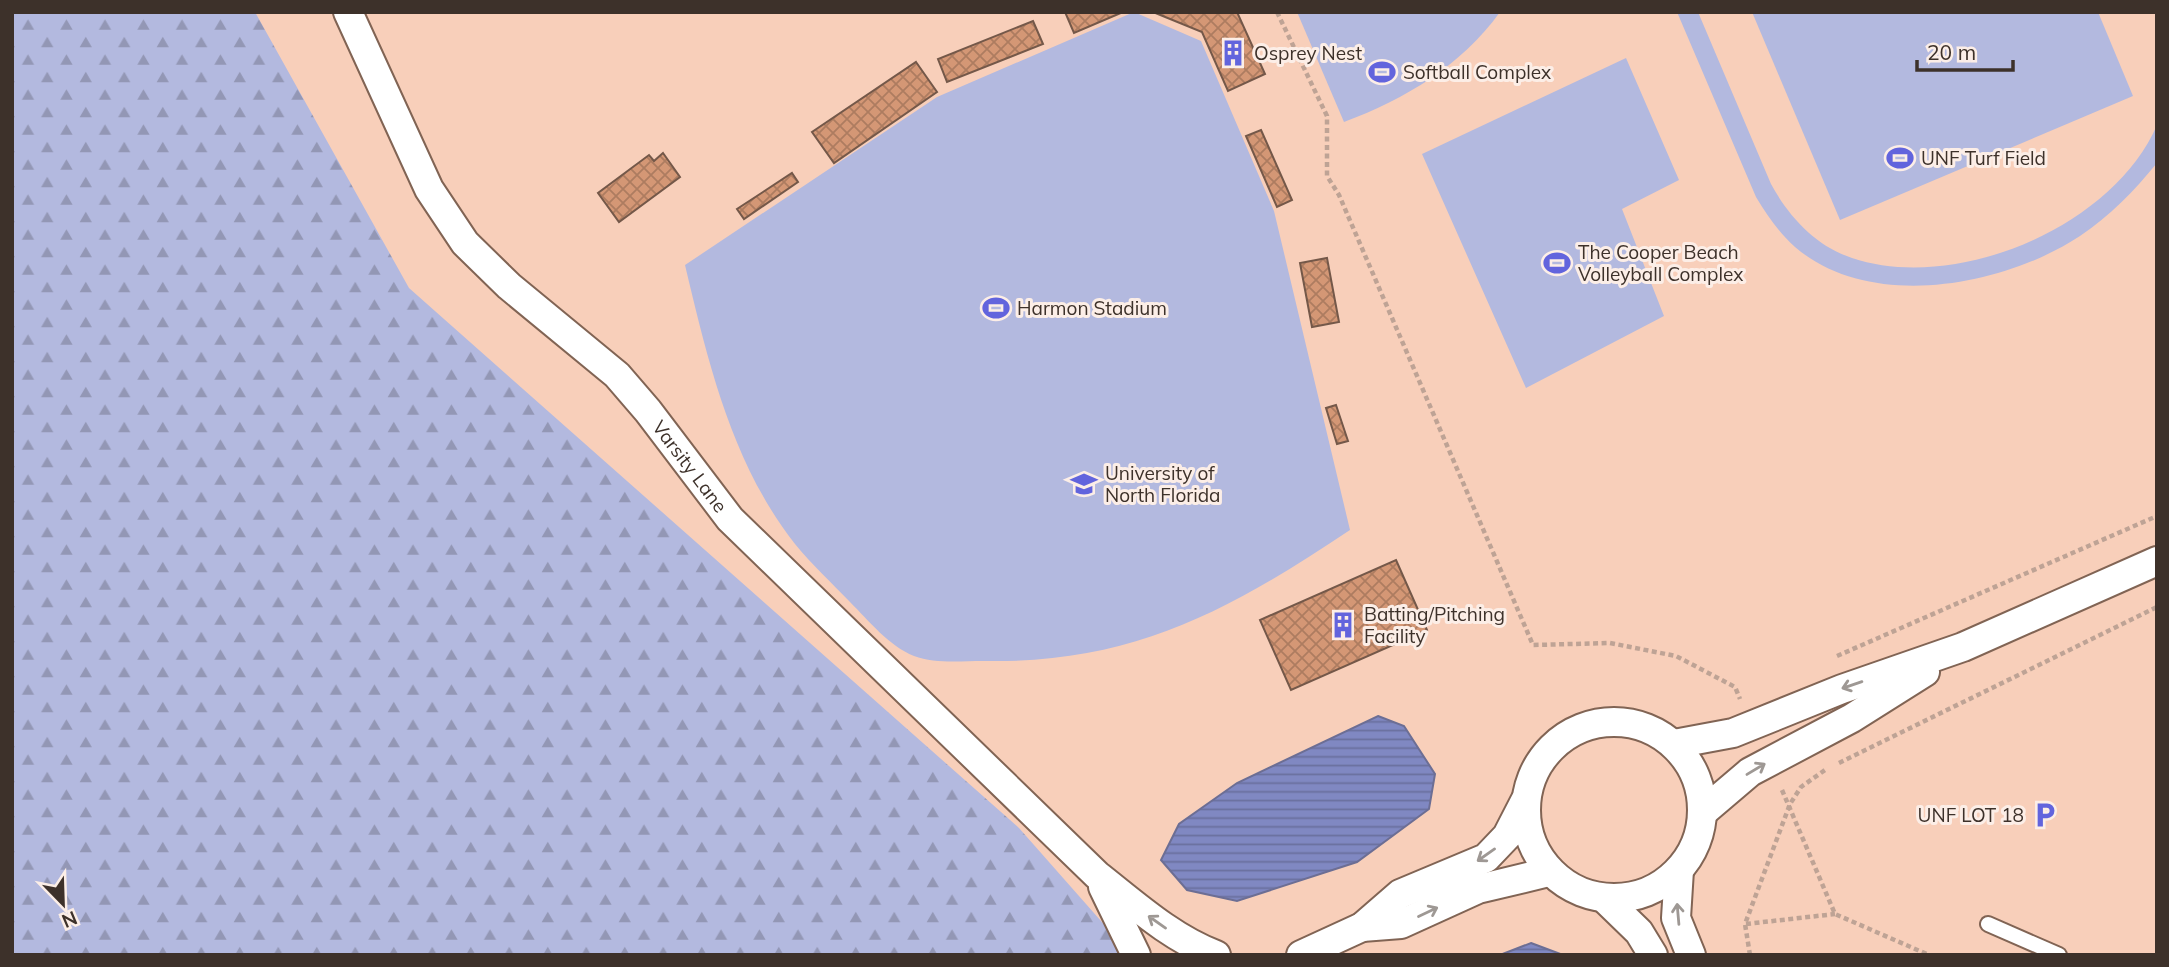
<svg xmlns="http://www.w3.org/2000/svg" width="2169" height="967" font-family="Mulish,sans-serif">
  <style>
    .built { fill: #f8cfba }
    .forest { fill: url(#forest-firs) }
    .park { fill: #b3b9df }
    .water { fill: url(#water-rules); stroke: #6c6e94; stroke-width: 2 }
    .building { fill: url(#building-cross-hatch); stroke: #745849; stroke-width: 2 }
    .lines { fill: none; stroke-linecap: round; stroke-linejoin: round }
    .service-casing { stroke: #816454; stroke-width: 18 }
    .minor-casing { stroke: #816454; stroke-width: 32 }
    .path { stroke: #bea395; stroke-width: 4.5; stroke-dasharray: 5 3.5; stroke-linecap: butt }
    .service { stroke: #fff; stroke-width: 14 }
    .minor { stroke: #fff; stroke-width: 28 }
    .oneway { stroke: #9e9894 }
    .labels { text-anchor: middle; stroke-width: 6; stroke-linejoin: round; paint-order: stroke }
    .poi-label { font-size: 19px; fill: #3d312a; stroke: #fceee7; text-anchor: start }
    .street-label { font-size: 19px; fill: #3d312a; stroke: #fceee7 }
  </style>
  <defs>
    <pattern id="forest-firs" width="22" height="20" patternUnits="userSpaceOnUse" patternTransform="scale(1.75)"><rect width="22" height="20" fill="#b3b9df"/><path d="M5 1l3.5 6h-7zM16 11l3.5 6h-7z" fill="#9397b5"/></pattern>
    <pattern id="water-rules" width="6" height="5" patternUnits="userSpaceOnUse" patternTransform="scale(1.75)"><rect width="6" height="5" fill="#8088c2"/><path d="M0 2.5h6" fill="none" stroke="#6a709e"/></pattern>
    <pattern id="building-cross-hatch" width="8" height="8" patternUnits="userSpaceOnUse" patternTransform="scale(1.75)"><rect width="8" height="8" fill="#d49775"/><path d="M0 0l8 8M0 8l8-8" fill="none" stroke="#ad7c60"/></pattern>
  </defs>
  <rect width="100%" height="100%" fill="#fedcca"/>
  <rect class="built" x="12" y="12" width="2145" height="943"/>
  <path class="forest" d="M12,12h243l154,276 610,540 112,127h-1119z"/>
  <g class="park">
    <path d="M1134,12l67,29 73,170 76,319c-120,80 -217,134 -367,131 -22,0 -48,3 -69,-5 -25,-10 -45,-35 -64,-54 -18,-19 -38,-37 -55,-58 -63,-80 -87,-182 -110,-279l252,-168z"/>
    <path d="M1297,12h203c-39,54 -95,87 -156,110z"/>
    <path d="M1677,12h21l73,172c18,33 45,62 81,74 104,35 261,-31 305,-133v38c-23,28 -47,53 -77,73 -76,50 -209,76 -285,11 -16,-14 -28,-32 -39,-50z"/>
    <path d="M1752,12h346l35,84 -293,124z"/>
    <path d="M1626,58l53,122 -57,29 42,107 -138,72 -104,-234z"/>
  </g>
  <g class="water">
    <path d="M1378,716l26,10 31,48 -6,35 -72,53 -120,39 -50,-11 -26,-30 18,-36 58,-41z"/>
    <path d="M1531,943l32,12h-63z"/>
  </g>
  <g class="building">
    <path d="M1065,12h58l-49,21z"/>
    <path d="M1153,12h84l28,62 -37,17 -26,-59z"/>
    <path d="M1033,21l10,23 -96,38 -9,-23z"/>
    <path d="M916,62l21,30 -103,71 -22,-31z"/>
    <path d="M1261,130l31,70 -15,7 -31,-71z"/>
    <path d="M663,153l17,24 -61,45 -21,-29 51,-38 5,6z"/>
    <path d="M792,173l6,9 -54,37 -7,-10z"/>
    <path d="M1327,258l12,64 -27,5 -12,-64z"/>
    <path d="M1336,405l12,36 -11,3 -11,-36z"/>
    <path d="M1396,560l31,70 -136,60 -31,-70z"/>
  </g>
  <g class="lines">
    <g class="service-casing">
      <path id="service" d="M1988,924l71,31"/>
    </g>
    <g class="minor-casing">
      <g id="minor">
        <path id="s1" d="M348,12l81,177 36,54 44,43 108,89 31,36 82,108 367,356c37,29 74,63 119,80"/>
        <circle cx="1614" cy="810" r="88"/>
        <path d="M1674,744l59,-11 109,-44 121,-42 194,-86"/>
        <path d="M1703,812l47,-40 102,-54 73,-46"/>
        <path d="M1679,870l-3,48 15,37"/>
        <path d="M1103,887l33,68"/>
        <path d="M1605,899l34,33 14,23"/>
        <path d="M1362,927l39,-3 77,-35 71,-17"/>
        <path d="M1301,955l61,-28 38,-33 86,-36 21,-22 18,-35"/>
      </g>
    </g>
    <g class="path">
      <path d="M1277,12l50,104v60l12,19 194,450 77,-2 66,13 59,31 5,12"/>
      <path d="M1837,656l320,-140"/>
      <path d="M1839,763l318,-156"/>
      <path d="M1782,790l53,124 94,41"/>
      <path d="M1746,924l89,-10"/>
      <path d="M1750,955l-5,-31 45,-120 11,-17 24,-17"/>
    </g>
    <use href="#service" class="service"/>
    <use href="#minor" class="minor"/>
  </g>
  <defs><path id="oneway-shaft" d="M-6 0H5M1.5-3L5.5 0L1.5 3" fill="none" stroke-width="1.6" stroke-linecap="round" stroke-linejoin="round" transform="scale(1.75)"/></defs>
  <g class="oneway">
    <use href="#oneway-shaft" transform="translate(1852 685) rotate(161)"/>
    <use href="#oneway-shaft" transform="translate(1756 769) rotate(-31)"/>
    <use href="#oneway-shaft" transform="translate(1486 855) rotate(145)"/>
    <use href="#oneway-shaft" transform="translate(1428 912) rotate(-25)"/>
    <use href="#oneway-shaft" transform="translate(1678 914) rotate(-95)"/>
    <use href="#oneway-shaft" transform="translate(1157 922) rotate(-145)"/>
  </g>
  <defs>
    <g id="building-bare" transform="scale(2.1)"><path d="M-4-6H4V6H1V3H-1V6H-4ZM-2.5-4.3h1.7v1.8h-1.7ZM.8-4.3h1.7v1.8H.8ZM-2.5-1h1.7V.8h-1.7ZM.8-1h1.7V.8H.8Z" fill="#6264dd" stroke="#fceee7" stroke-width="2.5" paint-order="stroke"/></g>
    <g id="stadium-bare" transform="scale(2.1)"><path d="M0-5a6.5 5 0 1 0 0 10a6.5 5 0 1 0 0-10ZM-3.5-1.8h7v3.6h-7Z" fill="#6264dd" stroke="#fceee7" stroke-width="2.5" paint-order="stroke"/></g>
    <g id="university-bare" transform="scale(2.1)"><path d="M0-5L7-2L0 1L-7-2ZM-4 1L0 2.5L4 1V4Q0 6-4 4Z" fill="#6264dd" stroke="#fceee7" stroke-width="2.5" paint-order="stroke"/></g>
    <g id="parking-bare" transform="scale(2.1)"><path d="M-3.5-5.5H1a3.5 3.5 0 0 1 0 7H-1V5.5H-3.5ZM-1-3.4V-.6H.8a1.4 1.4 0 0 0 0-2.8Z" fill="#6264dd" stroke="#fceee7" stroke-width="2.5" paint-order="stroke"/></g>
  </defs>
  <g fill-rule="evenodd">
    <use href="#building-bare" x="1233" y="53"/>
    <use href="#stadium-bare" x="1382" y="72"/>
    <use href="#stadium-bare" x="1900" y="158"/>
    <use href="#stadium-bare" x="1557" y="263"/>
    <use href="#stadium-bare" x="996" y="308"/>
    <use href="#university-bare" x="1084" y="484"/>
    <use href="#building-bare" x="1343" y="625"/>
    <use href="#parking-bare" x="2045" y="815"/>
  </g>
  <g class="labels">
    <g class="poi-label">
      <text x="1254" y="60">Osprey Nest</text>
      <text x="1403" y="79">Softball Complex</text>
      <text x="1921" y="165">UNF Turf Field</text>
      <text x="1578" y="259">The Cooper Beach<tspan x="1578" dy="22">Volleyball Complex</tspan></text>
      <text x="1017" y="315">Harmon Stadium</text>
      <text x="1105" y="480">University of<tspan x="1105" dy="22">North Florida</tspan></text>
      <text x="1364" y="621">Batting/Pitching<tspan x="1364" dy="22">Facility</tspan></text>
      <text x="2024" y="822" text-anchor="end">UNF LOT 18</text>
    </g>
    <g class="street-label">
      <text dy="7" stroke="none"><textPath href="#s1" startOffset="578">Varsity Lane</textPath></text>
    </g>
  </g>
  <rect width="2169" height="967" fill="none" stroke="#3d312a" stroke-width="28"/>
  <g transform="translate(63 904) rotate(157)" stroke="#fceee7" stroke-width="5" paint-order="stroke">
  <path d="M0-5L12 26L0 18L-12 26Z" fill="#3d312a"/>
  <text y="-10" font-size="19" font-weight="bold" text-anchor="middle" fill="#3d312a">N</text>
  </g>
  <path d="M1917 60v10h96v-10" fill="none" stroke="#3d312a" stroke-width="3.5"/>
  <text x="1927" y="60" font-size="21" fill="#3d312a" stroke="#fceee7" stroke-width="5" paint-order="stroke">20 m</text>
</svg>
